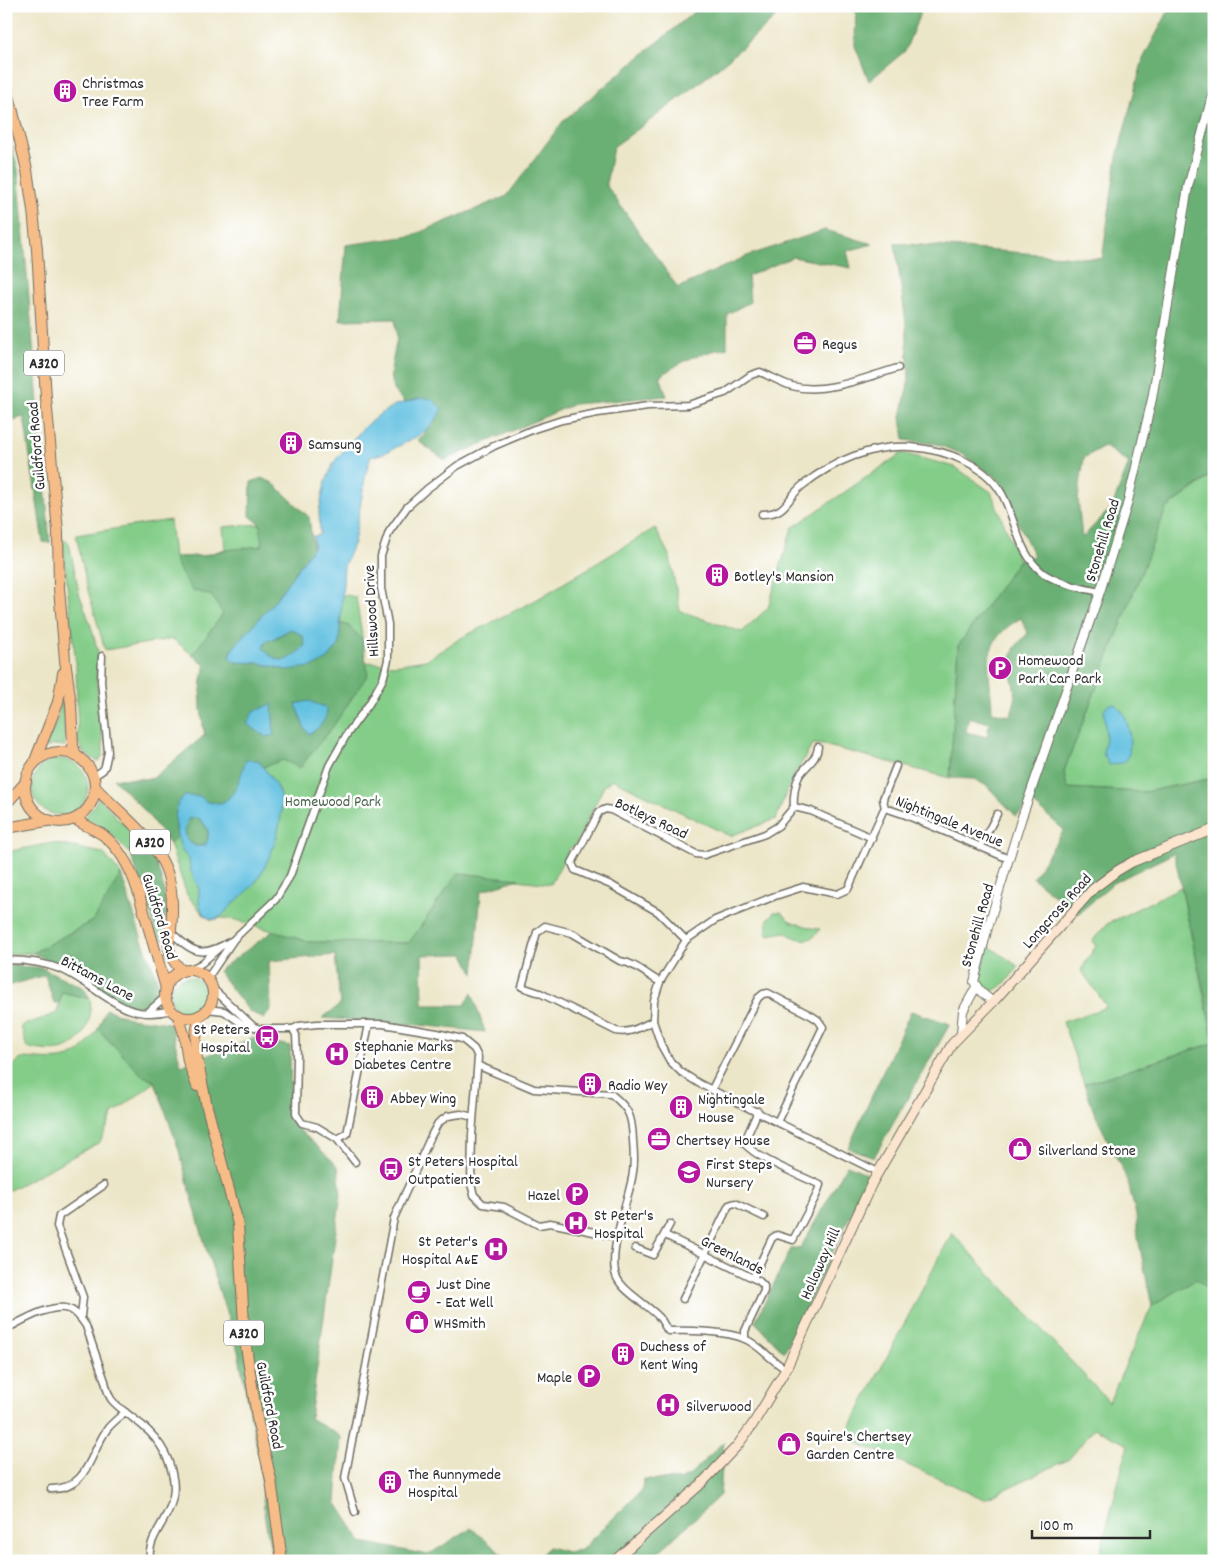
<svg xmlns="http://www.w3.org/2000/svg" width="1220" height="1567" font-family="Dekko,sans-serif">
  <style>
    .green { fill: #84cd89; stroke: #587c5a }
    .forest { fill: #6bb075; stroke: #4b6e50; fill-rule: evenodd }
    .water { fill: #63c1e1; stroke: #477686; fill-rule: evenodd }
    .lines { fill: none; stroke-linecap: round; stroke-linejoin: round }
    .minor-casing { stroke: #6f6c62; stroke-width: 9 }
    .tertiary-casing { stroke: #6f6c62; stroke-width: 10 }
    .secondary-casing { stroke: #6f6c62; stroke-width: 11 }
    .primary-casing { stroke: #6f6c62; stroke-width: 12 }
    .minor { stroke: #fff; stroke-width: 6 }
    .tertiary { stroke: #fff; stroke-width: 8 }
    .secondary { stroke: #fce5cf; stroke-width: 9 }
    .primary { stroke: #f7bd88; stroke-width: 10 }
    .labels { text-anchor: middle; stroke-width: 5; stroke-linejoin: round; paint-order: stroke }
    .shield { fill: #fff; stroke: #6b6b6b; stroke-width: 1 }
    .shield-label { font-size: 15px; font-weight: bold; fill: #2b2b2b }
    .poi-label { font-size: 16px; fill: #2b2b2b; stroke: #fff; text-anchor: start }
    .street-label { font-size: 16px; fill: #2b2b2b; stroke: #fff }
    .park-label { font-size: 16px; fill: #4a644c; stroke: #fff }
  </style>
  <rect width="100%" height="100%" fill="#fff"/>
  <filter id="ink" filterUnits="userSpaceOnUse"><feTurbulence type="fractalNoise" baseFrequency=".02" numOctaves="2"/><feDisplacementMap in="SourceGraphic" scale="10" xChannelSelector="R" yChannelSelector="G"/><feConvolveMatrix kernelMatrix="1 2 1 2 8 2 1 2 1" color-interpolation-filters="sRGB"/></filter>
  <filter id="wash" filterUnits="userSpaceOnUse"><feTurbulence type="fractalNoise" baseFrequency=".0096" numOctaves="4" result="noise"/><feDisplacementMap in="SourceGraphic" scale="20" xChannelSelector="R" yChannelSelector="G"/><feGaussianBlur stdDeviation="1.12" result="paint"/><feColorMatrix in="noise" values="0 0 0 0 0 0 0 0 0 0 0 0 0 0 0 0 0 1.4 0 .05"/><feComposite in="paint" operator="in"/></filter>
  <g filter="url(#wash)">
    <rect width="100%" height="100%" fill="#ece6c8"/>
    <g class="green">
      <path d="M902,453l53,14 36,25 28,68 -61,86 -8,132 -126,-33 -11,-1 -22,37 -15,38 -46,17 -118,-57 -8,7 -28,58 -7,5 -18,35 -93,-11 -49,70 -100,-1 -73,-22 -15,-2 -9,2 -8,-5 -17,-20 -17,-51 -24,-32 -32,-33h38l53,-44c-5,-24 -6,-46 0,-70l-32,-26 -68,11 -17,-60 -12,-55 94,-15 4,37 28,-1 23,-7 -2,-22 37,-3 53,24 -26,36 69,13 10,65 29,3 31,-5 35,-22 75,-38 119,-72 15,29 10,54 62,21 26,-24 24,-80z"/>
      <path d="M1214,462v316l-70,14 -78,-4 -2,-17 102,-262 46,-34z"/>
      <path d="M62,539l7,4 10,50 12,33 7,26 -1,31 6,59v12l-4,8 -15,-9 -6,-11 -2,-78z"/>
      <path d="M65,700l-1,29 1,17 -10,-1 -10,3 13,-31 4,-15z"/>
      <circle cx="60" cy="787" r="28"/>
      <path d="M98,796l19,22 19,17 -5,3v17c-14,-17 -26,-28 -46,-37l12,-17z"/>
      <path d="M52,843l51,10 18,21 -27,46 -62,33 -26,1v-102z"/>
      <path d="M1181,887l33,156 -130,41 -21,-62 44,-15 -26,-37 15,-24 -4,-5 15,-17z"/>
      <path d="M774,912h7l9,9 22,7 8,1c-8,16 -23,11 -35,3l-17,3 -2,-3 2,-13z"/>
      <path d="M989,946l30,21c-10,10 -21,30 -36,22l-4,-12z"/>
      <circle cx="188" cy="995" r="18"/>
      <path d="M62,992l28,7c4,21 -8,48 -31,51 -10,2 -22,-1 -32,-2l-6,-22 36,-13z"/>
      <path d="M98,1029l44,46 13,7 -42,32 -13,28 -94,50v-119c4,-3 7,-8 11,-11 5,-5 12,-4 19,-3 34,2 43,-1 62,-30z"/>
      <path d="M952,1233l157,169 43,-96 45,-27 17,15v267h-116l30,-116 -34,-17 -25,31 -85,40 -139,-62z"/>
    </g>
    <g class="forest">
      <path d="M701,6h86c-53,52 -113,98 -174,141l-7,38 72,103 69,-32 78,-26 48,14 -26,7 4,17 -58,-11 -45,19 2,26 -23,12v34c-29,5 -43,12 -67,28l7,20 -93,8 -129,56 -27,-19 18,-21 -15,-22 -16,5 -12,-13 -3,-15 7,-37 -2,-19 -55,1 6,-75 65,-9 96,-40 57,-76z"/>
      <path d="M856,6h67l-18,45 -36,30 -14,-35z"/>
      <path d="M1171,6h43v456l-2,12 -46,35 -102,262 3,17 77,4 70,-14v260l-40,-185 -61,30 -35,31 -45,-36 31,-48 -31,-27 -17,13 -29,-30 -13,-7 -24,-1 8,-132 61,-86 15,-4 -37,-78 -35,-24 -26,-10 -32,-4 -3,-23 8,-38 -3,-56 -11,-80 207,16 15,-102 26,-98zM1104,446l25,17 -17,44 -30,31 -4,-39 6,-41zM1021,618l7,15 -13,14 -5,13 1,15 5,21 -5,20 -19,-4c-1,-43 -16,-68 29,-94zM969,717l20,6 -2,14 -21,-5z"/>
      <path d="M6,126l12,43 32,374 -7,-1 -19,-125 -18,5v-43l4,-2 -4,-43z"/>
      <path d="M262,478l11,5 36,34 4,31 -40,55 -40,45 2,14 25,1 26,7 53,-25 1,-22 9,3 13,13 6,35 -36,54 -16,19 -16,21 -17,-8 -20,7 -5,-7 -16,12c-3,14 -8,23 -20,31l-15,-1 -32,15 2,19 -7,8 -24,-32 -32,-33h38l53,-44c-5,-24 -6,-46 0,-70l-13,-10 31,-41 -11,-18 -20,-6 -11,-17 -7,-16 28,-1 23,-6 37,-4 -2,-22 -10,-8 1,-34z"/>
      <path d="M291,629l12,7 2,9c-15,17 -25,22 -42,3l3,-7c9,-1 16,-8 25,-12z"/>
      <path d="M197,818c12,9 14,15 8,28h-10l-8,-6 -2,-10 3,-11z"/>
      <path d="M136,835c28,28 33,66 28,105l-8,-4 -5,-22 -20,-59v-17z"/>
      <path d="M458,873l61,6 -38,12 -7,83 -10,-20 -42,1 1,50h42l7,-12 13,39 -65,-7 -98,-7 18,-13 -5,-50 -66,6 2,48 -7,10 -15,-8 -31,-40 55,-40 36,11 100,1z"/>
      <path d="M121,874l20,63 15,39 4,13 -2,10 -9,6 -11,2 -15,-3 -48,-31 -42,-20 61,-33z"/>
      <path d="M6,965l36,3 42,20 6,11 -28,-7 -3,11h-5l-9,-28 -37,11z"/>
      <path d="M106,1009l23,9 41,5 11,43 71,-28 38,8 1,76 47,44 3,28 -31,224 31,19 -5,65 26,40 66,13 43,-27 39,33h-237l-8,-42 -5,-56 -22,-112 -33,-106 -27,-98 -23,-65 -13,-7 -44,-46z"/>
      <path d="M911,1011l39,13 -76,133 -26,-9z"/>
      <path d="M1214,1043v251l-17,-15 -45,27 -14,-68 -2,-23 -9,-36 -33,-67 -10,-28z"/>
      <path d="M847,1165l19,8 2,6 -84,173 -29,-30 36,-73 10,-2z"/>
      <path d="M724,1441l-4,54 -71,66h-115l15,-14 18,5 14,-2 61,-60 1,-11 36,1 10,-4z"/>
    </g>
    <g class="water">
      <path d="M421,398l11,1 10,10c-11,22 -24,27 -45,38 -11,5 -14,8 -26,9l-5,17 -12,69 -10,24 -5,79 -11,14 -16,8 -26,3 -26,-7 -25,-1 -6,-5 4,-9 40,-45 41,-57 -1,-10 7,-1 -1,-24 6,-28 9,-21 30,-35 16,-13 15,-9zM291,629l12,7 2,9c-15,17 -25,22 -42,3l3,-7c9,-2 16,-8 25,-12z"/>
      <path d="M309,701l18,7c0,12 -7,20 -18,26l-4,-5 -9,-25z"/>
      <path d="M272,704l2,31 -8,2 -19,-13 6,-12z"/>
      <path d="M1109,704h6c4,4 8,8 10,12 4,9 9,40 -1,46 -4,2 -10,2 -15,3l-6,-12 3,-16 -2,-27z"/>
      <path d="M246,760h12c8,11 21,26 23,40 3,24 -12,64 -26,83 -6,8 -15,14 -22,21 -8,8 -10,13 -21,16l-8,-5 -5,-11v-15l-9,-20 -1,-10 -7,-8 -5,-15 -2,-19 3,-15 7,-6h15l7,6 15,1c17,-11 17,-25 24,-43zM198,818c11,9 13,15 7,28h-10l-8,-6 -2,-10 3,-11z"/>
    </g>
  </g>
  <g filter="url(#ink)">
    <g class="lines">
      <g class="minor-casing">
        <g id="minor">
          <path d="M762,514c26,0 24,-16 41,-29 29,-23 69,-41 108,-38 36,3 79,18 94,53 12,26 14,54 38,73 16,11 39,15 57,19"/>
          <path d="M94,776l9,-6 2,-4 3,-14 -7,-71 1,-25"/>
          <path d="M794,807c-1,-9 1,-23 5,-31 7,-11 18,-16 19,-29"/>
          <path d="M885,808l-2,-9 13,-33"/>
          <path d="M980,847l17,-33"/>
          <path d="M171,932c23,22 31,26 60,9"/>
          <path d="M686,940l-28,-28 -47,-27 -36,-15 -3,-7 27,-51 7,-3 5,1 85,44 8,1 61,-21 13,-8 16,-19 17,4 61,27"/>
          <path d="M6,960c19,0 40,3 57,10 39,18 61,54 108,40"/>
          <path d="M190,970l12,-7 17,-15"/>
          <path d="M207,979l27,-40 42,-40 14,-23 39,-110 18,-32 22,-30 14,-25 5,-19v-36l-7,-36v-32l8,-24 18,-25 20,-18 30,-23 37,-20 40,-17 28,-9 36,-7 50,-7 40,-1 37,-12 26,-18 9,-3c10,4 21,11 32,14 33,9 74,-9 106,-18"/>
          <path d="M211,987l42,39"/>
          <path d="M207,1009l17,2 17,12 20,6h32l6,-3 18,-2h66l54,9 25,6 12,10 4,8 -6,78 -1,49 3,11 9,9 21,3 35,18 11,-2 68,14"/>
          <path d="M148,1012l17,-15"/>
          <path d="M653,1021c-13,6 -23,13 -37,10l-76,-38 -18,-6 15,-55 8,-6 27,7 48,28c15,2 27,14 40,21"/>
          <path d="M293,1029l3,6 1,21 -1,58 6,9 15,4 20,12 18,23"/>
          <path d="M479,1066l55,23 77,5c19,15 21,23 22,46 1,13 2,25 -1,38 -5,26 -22,69 -17,94 3,18 33,32 45,46 3,4 5,9 8,13 19,-1 59,0 77,8 16,7 26,22 41,30"/>
          <path d="M712,1089l46,-91 5,-4 5,-1 44,23 6,4 5,7 -46,95"/>
          <path d="M337,1139l10,-5 22,-110"/>
          <path d="M878,1172l-178,-88 -19,-12 -11,-11 -9,-16 -8,-24 1,-20 6,-19 26,-42 29,-20 60,-24 28,-9 34,7 11,-5 35,-78 2,-3 21,7 103,44"/>
          <path d="M665,1235l94,46 5,5v5l-19,40v8"/>
          <path d="M635,1248l18,7 17,-31"/>
          <path d="M753,1278l19,-40 5,-3 16,5 23,-44 4,-11c-20,-10 -63,-26 -76,-42l14,-32"/>
          <path d="M683,1299l46,-94 6,-2 29,14"/>
          <path d="M81,1317l2,-20 -26,-71 2,-10 45,-31"/>
          <path d="M6,1329c16,-8 45,-26 63,-20 8,3 13,11 17,17 6,18 12,36 19,55 1,5 3,13 6,18 5,7 16,14 23,20 20,14 35,34 39,59 7,36 -28,55 -23,83"/>
          <path d="M51,1489c38,1 39,-38 57,-61 5,-6 12,-11 17,-16"/>
          <path d="M355,1512l-10,-34 49,-260 37,-82 7,-13 10,-7 13,-2 12,3"/>
        </g>
      </g>
      <g class="tertiary-casing">
        <g id="tertiary">
          <path d="M993,1002l-12,-10 -7,-10 14,-55 33,-107 79,-228 27,-87 25,-106 36,-212 26,-99"/>
          <path d="M961,1033l2,-22 13,-24"/>
        </g>
      </g>
      <g class="secondary-casing">
        <path id="secondary" d="M614,1561l87,-77 36,-38 16,-22 33,-55 86,-186 80,-139 41,-42 100,-113 24,-18 15,-9 82,-33"/>
      </g>
      <g class="primary-casing">
        <g id="primary">
          <path d="M6,83l21,87 6,40 4,40 9,148 12,134 1,56 6,72 6,44 2,42 3,10"/>
          <circle cx="60" cy="787" r="35"/>
          <path d="M34,763l24,-61 5,-29"/>
          <path d="M96,788c24,26 59,50 71,84 6,19 6,38 4,57 0,7 -3,13 -2,19 1,10 7,16 13,23"/>
          <path d="M6,804l20,-22"/>
          <path d="M75,819c9,6 19,10 28,16 18,14 28,34 35,56l28,97"/>
          <path d="M6,828l41,-7"/>
          <circle cx="189" cy="994" r="24"/>
          <path d="M178,1015l6,19 4,27 9,25"/>
          <path d="M200,1015l-3,13 -2,20 12,59 31,117 7,116 13,84 13,56 11,81"/>
        </g>
      </g>
      <use href="#minor" class="minor"/>
      <use href="#tertiary" class="tertiary"/>
      <use href="#secondary" class="secondary"/>
      <use href="#primary" class="primary"/>
    </g>
  </g>
  <defs>
    <g id="building-disc" transform="scale(1.25)"><circle r="9.5" fill="#b5179e" stroke="#fff"/><path d="M-4-6H4V6H1V3H-1V6H-4ZM-2.5-4.3h1.7v1.8h-1.7ZM.8-4.3h1.7v1.8H.8ZM-2.5-1h1.7V.8h-1.7ZM.8-1h1.7V.8H.8Z" fill="#fff"/></g>
    <g id="office-disc" transform="scale(1.25)"><circle r="9.5" fill="#b5179e" stroke="#fff"/><path d="M-6-3h4V-5.5h4V-3h4V5H-6ZM-1-4.5V-3h2v-1.5ZM-6 0V1H6V0Z" fill="#fff"/></g>
    <g id="parking-disc" transform="scale(1.25)"><circle r="9.5" fill="#b5179e" stroke="#fff"/><path d="M-3.5-5.5H1a3.5 3.5 0 0 1 0 7H-1V5.5H-3.5ZM-1-3.4V-.6H.8a1.4 1.4 0 0 0 0-2.8Z" fill="#fff"/></g>
    <g id="bus-disc" transform="scale(1.25)"><circle r="9.5" fill="#b5179e" stroke="#fff"/><path d="M-5-6H5V4H4V6H2V4H-2V6H-4V4H-5ZM-3.5-4V0h7V-4ZM-3.5 1.2v1.5H-2V1.2ZM2 1.2v1.5H3.5V1.2Z" fill="#fff"/></g>
    <g id="hospital-disc" transform="scale(1.25)"><circle r="9.5" fill="#b5179e" stroke="#fff"/><path d="M-5-5h3v3.5h4V-5h3V5h-3V1.5h-4V5h-3Z" fill="#fff"/></g>
    <g id="shop-disc" transform="scale(1.25)"><circle r="9.5" fill="#b5179e" stroke="#fff"/><path d="M-5-2.5h2.3a2.7 3.5 0 0 1 5.4 0H5L5.5 6h-11ZM-1.5-2.5h3a1.5 2.3 0 0 0-3 0Z" fill="#fff"/></g>
    <g id="school-disc" transform="scale(1.25)"><circle r="9.5" fill="#b5179e" stroke="#fff"/><path d="M0-5L7-2L0 1L-7-2ZM-4 1L0 2.5L4 1V4Q0 6-4 4Z" fill="#fff"/></g>
    <g id="cafe-disc" transform="scale(1.25)"><circle r="9.5" fill="#b5179e" stroke="#fff"/><path d="M-5.5-4.5H6V0H3Q3 3.5 0 3.5H-2.5Q-5.5 3.5-5.5 0ZM3-3.2v2h1.7v-2ZM-6 4.5H4V6H-6Z" fill="#fff"/></g>
  </defs>
  <g fill-rule="evenodd">
    <use href="#building-disc" x="65" y="91"/>
    <use href="#office-disc" x="805" y="343"/>
    <use href="#building-disc" x="291" y="443"/>
    <use href="#building-disc" x="717" y="575"/>
    <use href="#parking-disc" x="1000" y="668"/>
    <use href="#bus-disc" x="267" y="1037"/>
    <use href="#hospital-disc" x="337" y="1054"/>
    <use href="#building-disc" x="590" y="1084"/>
    <use href="#building-disc" x="372" y="1097"/>
    <use href="#building-disc" x="681" y="1107"/>
    <use href="#office-disc" x="659" y="1139"/>
    <use href="#shop-disc" x="1020" y="1149"/>
    <use href="#bus-disc" x="391" y="1169"/>
    <use href="#school-disc" x="689" y="1172"/>
    <use href="#parking-disc" x="577" y="1194"/>
    <use href="#hospital-disc" x="576" y="1223"/>
    <use href="#hospital-disc" x="496" y="1249"/>
    <use href="#cafe-disc" x="419" y="1292"/>
    <use href="#shop-disc" x="417" y="1322"/>
    <use href="#building-disc" x="623" y="1354"/>
    <use href="#parking-disc" x="589" y="1376"/>
    <use href="#hospital-disc" x="668" y="1405"/>
    <use href="#shop-disc" x="789" y="1444"/>
    <use href="#building-disc" x="390" y="1482"/>
  </g>
  <g class="labels">
    <g class="shield">
      <rect x="24" y="350.5" width="40" height="25" rx="4"/>
      <rect x="130" y="829.5" width="40" height="25" rx="4"/>
      <rect x="224" y="1320.5" width="40" height="25" rx="4"/>
    </g>
    <g class="shield-label">
      <text x="44" y="368">A320</text>
      <text x="150" y="847">A320</text>
      <text x="244" y="1338">A320</text>
    </g>
    <g class="poi-label">
      <text x="82" y="88">Christmas<tspan x="82" dy="18">Tree Farm</tspan></text>
      <text x="822" y="349">Regus</text>
      <text x="308" y="449">Samsung</text>
      <text x="734" y="581">Botley's Mansion</text>
      <text x="1018" y="665">Homewood<tspan x="1018" dy="18">Park Car Park</tspan></text>
      <text x="250" y="1034" text-anchor="end">St Peters<tspan x="250" dy="18">Hospital</tspan></text>
      <text x="354" y="1051">Stephanie Marks<tspan x="354" dy="18">Diabetes Centre</tspan></text>
      <text x="608" y="1090">Radio Wey</text>
      <text x="390" y="1103">Abbey Wing</text>
      <text x="698" y="1104">Nightingale<tspan x="698" dy="18">House</tspan></text>
      <text x="676" y="1145">Chertsey House</text>
      <text x="1038" y="1155">Silverland Stone</text>
      <text x="408" y="1166">St Peters Hospital<tspan x="408" dy="18">Outpatients</tspan></text>
      <text x="706" y="1169">First Steps<tspan x="706" dy="18">Nursery</tspan></text>
      <text x="560" y="1200" text-anchor="end">Hazel</text>
      <text x="594" y="1220">St Peter's<tspan x="594" dy="18">Hospital</tspan></text>
      <text x="478" y="1246" text-anchor="end">St Peter's<tspan x="478" dy="18">Hospital A&amp;E</tspan></text>
      <text x="436" y="1289">Just Dine<tspan x="436" dy="18">- Eat Well</tspan></text>
      <text x="434" y="1328">WHSmith</text>
      <text x="640" y="1351">Duchess of<tspan x="640" dy="18">Kent Wing</tspan></text>
      <text x="572" y="1382" text-anchor="end">Maple</text>
      <text x="686" y="1411">Silverwood</text>
      <text x="806" y="1441">Squire's Chertsey<tspan x="806" dy="18">Garden Centre</tspan></text>
      <text x="408" y="1479">The Runnymede<tspan x="408" dy="18">Hospital</tspan></text>
    </g>
    <g class="street-label">
      <text transform="translate(35 446) rotate(-95)" y="6">Guildford Road</text>
      <text transform="translate(1101 540) rotate(-73)" y="6">Stonehill Road</text>
      <text transform="translate(370 611) rotate(-93)" y="6">Hillswood Drive</text>
      <text transform="translate(652 817) rotate(25)" y="6">Botleys Road</text>
      <text transform="translate(950 820) rotate(22)" y="6">Nightingale Avenue</text>
      <text transform="translate(1056 910) rotate(-48)" y="6">Longcross Road</text>
      <text transform="translate(161 916) rotate(73)" y="6">Guildford Road</text>
      <text transform="translate(976 925) rotate(-74)" y="6">Stonehill Road</text>
      <text transform="translate(98 977) rotate(28)" y="6">Bittams Lane</text>
      <text transform="translate(733 1254) rotate(27)" y="6">Greenlands</text>
      <text transform="translate(819 1263) rotate(-66)" y="6">Holloway Hill</text>
      <text transform="translate(271 1405) rotate(79)" y="6">Guildford Road</text>
    </g>
    <g class="park-label">
      <text x="333" y="806">Homewood Park</text>
    </g>
  </g>
  <rect width="1220" height="1567" fill="none" stroke="#fff" stroke-width="25"/>
  <path d="M1032 1530v8h118v-8" fill="none" stroke="#2b2b2b" stroke-width="2.5"/>
  <text x="1040" y="1530" font-size="15" fill="#2b2b2b" stroke="#ffffff" stroke-width="4" paint-order="stroke">100 m</text>
</svg>
